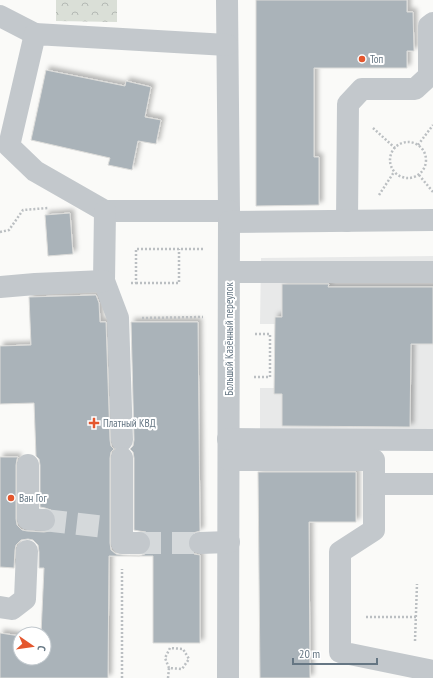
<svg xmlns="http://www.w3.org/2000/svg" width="433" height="678" font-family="'PT Sans Narrow',sans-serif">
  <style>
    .built { fill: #e8e9e9 }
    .forest { fill: url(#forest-crowns) }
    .building { fill: #aab3b9; stroke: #dcdcda; filter: url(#shadow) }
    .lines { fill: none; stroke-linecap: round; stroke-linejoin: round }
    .minor-tunnel { stroke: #d5d9db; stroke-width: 22; stroke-dasharray: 22 11; stroke-linecap: butt }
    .path { stroke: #bbbfc2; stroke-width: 2.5; stroke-dasharray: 2 2; stroke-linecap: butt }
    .minor { stroke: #c3c8cc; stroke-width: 22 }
    .poi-dot { fill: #e4572e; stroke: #fff; stroke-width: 1.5 }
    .labels { text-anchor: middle; stroke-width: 4; stroke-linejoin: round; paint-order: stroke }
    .poi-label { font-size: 11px; fill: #657683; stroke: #fff; text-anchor: start }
    .street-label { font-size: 11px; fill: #657683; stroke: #fff }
  </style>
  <defs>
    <pattern id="forest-crowns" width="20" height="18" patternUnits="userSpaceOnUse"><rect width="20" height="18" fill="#dadfd7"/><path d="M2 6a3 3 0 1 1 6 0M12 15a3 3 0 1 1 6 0" fill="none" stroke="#b4b9b4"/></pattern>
    <filter id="shadow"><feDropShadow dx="3.5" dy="-3.5" stdDeviation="2" flood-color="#0004"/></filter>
  </defs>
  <rect width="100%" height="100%" fill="#fafaf8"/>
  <path class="built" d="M433,256v194l-173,-1v-61h14l1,-33v-31h-15l1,-66z"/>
  <path class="forest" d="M56,0h61v22l-61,-1z"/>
  <g class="building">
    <path d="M256,0h151v12h6l1,39h-7v17h-93v89h5v48l-63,1z"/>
    <path d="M46,70l79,16 1,-5 25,6 -6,30 16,3 -5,24 -18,-3 -6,29 -24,-5 2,-7 -79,-18z"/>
    <path d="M70,213l3,41 -25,2 -3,-41z"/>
    <path d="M282,284h47l-1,3h105v57h-22l-1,83 -128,-1v-32h-8l1,-77h7z"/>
    <path d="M96,295l3,8 1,19h6l4,118 1,6 3,3 -3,3 -1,6v85l1,7 5,4 6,1 17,1 6,-2 5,-4 1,-7 -1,-6 -4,-5 -7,-1 -5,-1v-72l-1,-6 -3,-3 3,-3 1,-6 -3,-118h67l2,209 -7,2 -4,4 -1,6 2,7 4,4 6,1v88h-47v-87h-44l-1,122h-108v-45l20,3v22h24v-24h-3l3,-66h-5v-16l-1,-7 -5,-5 -5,-1 -7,1 -5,5 -1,5 -1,18 -14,-1v-110h18l-1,2 -1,6v54l1,6 5,5 5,1 17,1 6,-1 4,-4 2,-7 -1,-6 -4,-4 -6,-2 -5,-1v-42l-1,-6 -3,-3 -2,-53 -34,1v-58l31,-1 -2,-48z"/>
    <path d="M258,472h98v50h-47l1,156h-50z"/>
  </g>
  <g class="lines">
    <g class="minor-tunnel">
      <path d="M44,520l61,7"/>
      <path d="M139,543h61"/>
    </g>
    <g class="path">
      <path d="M373,128l22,20"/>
      <circle cx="408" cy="160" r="18"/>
      <path d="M418,145l15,-20"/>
      <path d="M419,175l14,17"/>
      <path d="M379,195l15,-23"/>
      <path d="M0,232l9,-2 14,-20 25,-2"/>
      <path d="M131,283h5v-34h68"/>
      <path d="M136,283h43v-34"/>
      <path d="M142,318l61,-1"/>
      <path d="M254,377h16v-43h-16"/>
      <path d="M366,617h50"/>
      <path d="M415,641l2,-57"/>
      <path d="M122,678v-109"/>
      <path d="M168,678l1,-10 13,1 7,-10 -6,-10 -13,-1 -5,10 4,10"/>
    </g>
    <g class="minor">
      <path d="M227,0l2,211 -1,467"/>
      <path d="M0,16l35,18"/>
      <path d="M227,45l-192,-11 -26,112 26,25 70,40h124"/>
      <path d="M105,211l-1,70 14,37 4,122"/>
      <path d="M347,221l1,-117 14,-15h53l14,-13v-50l4,-3"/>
      <path d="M229,222l204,-2"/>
      <path d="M229,272h204"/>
      <path d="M0,287l35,-3 69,-3"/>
      <path d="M228,439l205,1"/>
      <path d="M122,458v85h17"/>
      <path d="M229,460h145v70l-34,22v100l93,19"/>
      <path d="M28,465v54l16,1"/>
      <path d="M374,484h59"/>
      <path d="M200,543l29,-1"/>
      <path d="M0,607l12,2 13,-10 2,-48"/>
    </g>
  </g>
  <g class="poi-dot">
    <circle cx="362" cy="59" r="4"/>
    <path d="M92 417h4v4h4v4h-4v4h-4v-4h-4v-4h4z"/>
    <circle cx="11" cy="498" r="4"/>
  </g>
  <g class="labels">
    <g class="poi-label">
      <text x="370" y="63">Топ</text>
      <text x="103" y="427">Платный КВД</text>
      <text x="19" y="502">Ван Гог</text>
    </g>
    <g class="street-label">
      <text transform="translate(229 339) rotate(-90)" y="4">Большой Казённый переулок</text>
    </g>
  </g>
  <g transform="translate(32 646) rotate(103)"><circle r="19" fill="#ffffff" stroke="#c1c8cd"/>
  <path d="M0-3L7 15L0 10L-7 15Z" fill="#e4572e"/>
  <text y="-6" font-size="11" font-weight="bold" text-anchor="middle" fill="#657683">С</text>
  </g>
  <path d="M293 658v6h84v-6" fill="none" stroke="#657683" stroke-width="2"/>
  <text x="299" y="658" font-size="12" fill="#657683" stroke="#ffffff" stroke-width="3" paint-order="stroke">20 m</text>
</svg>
